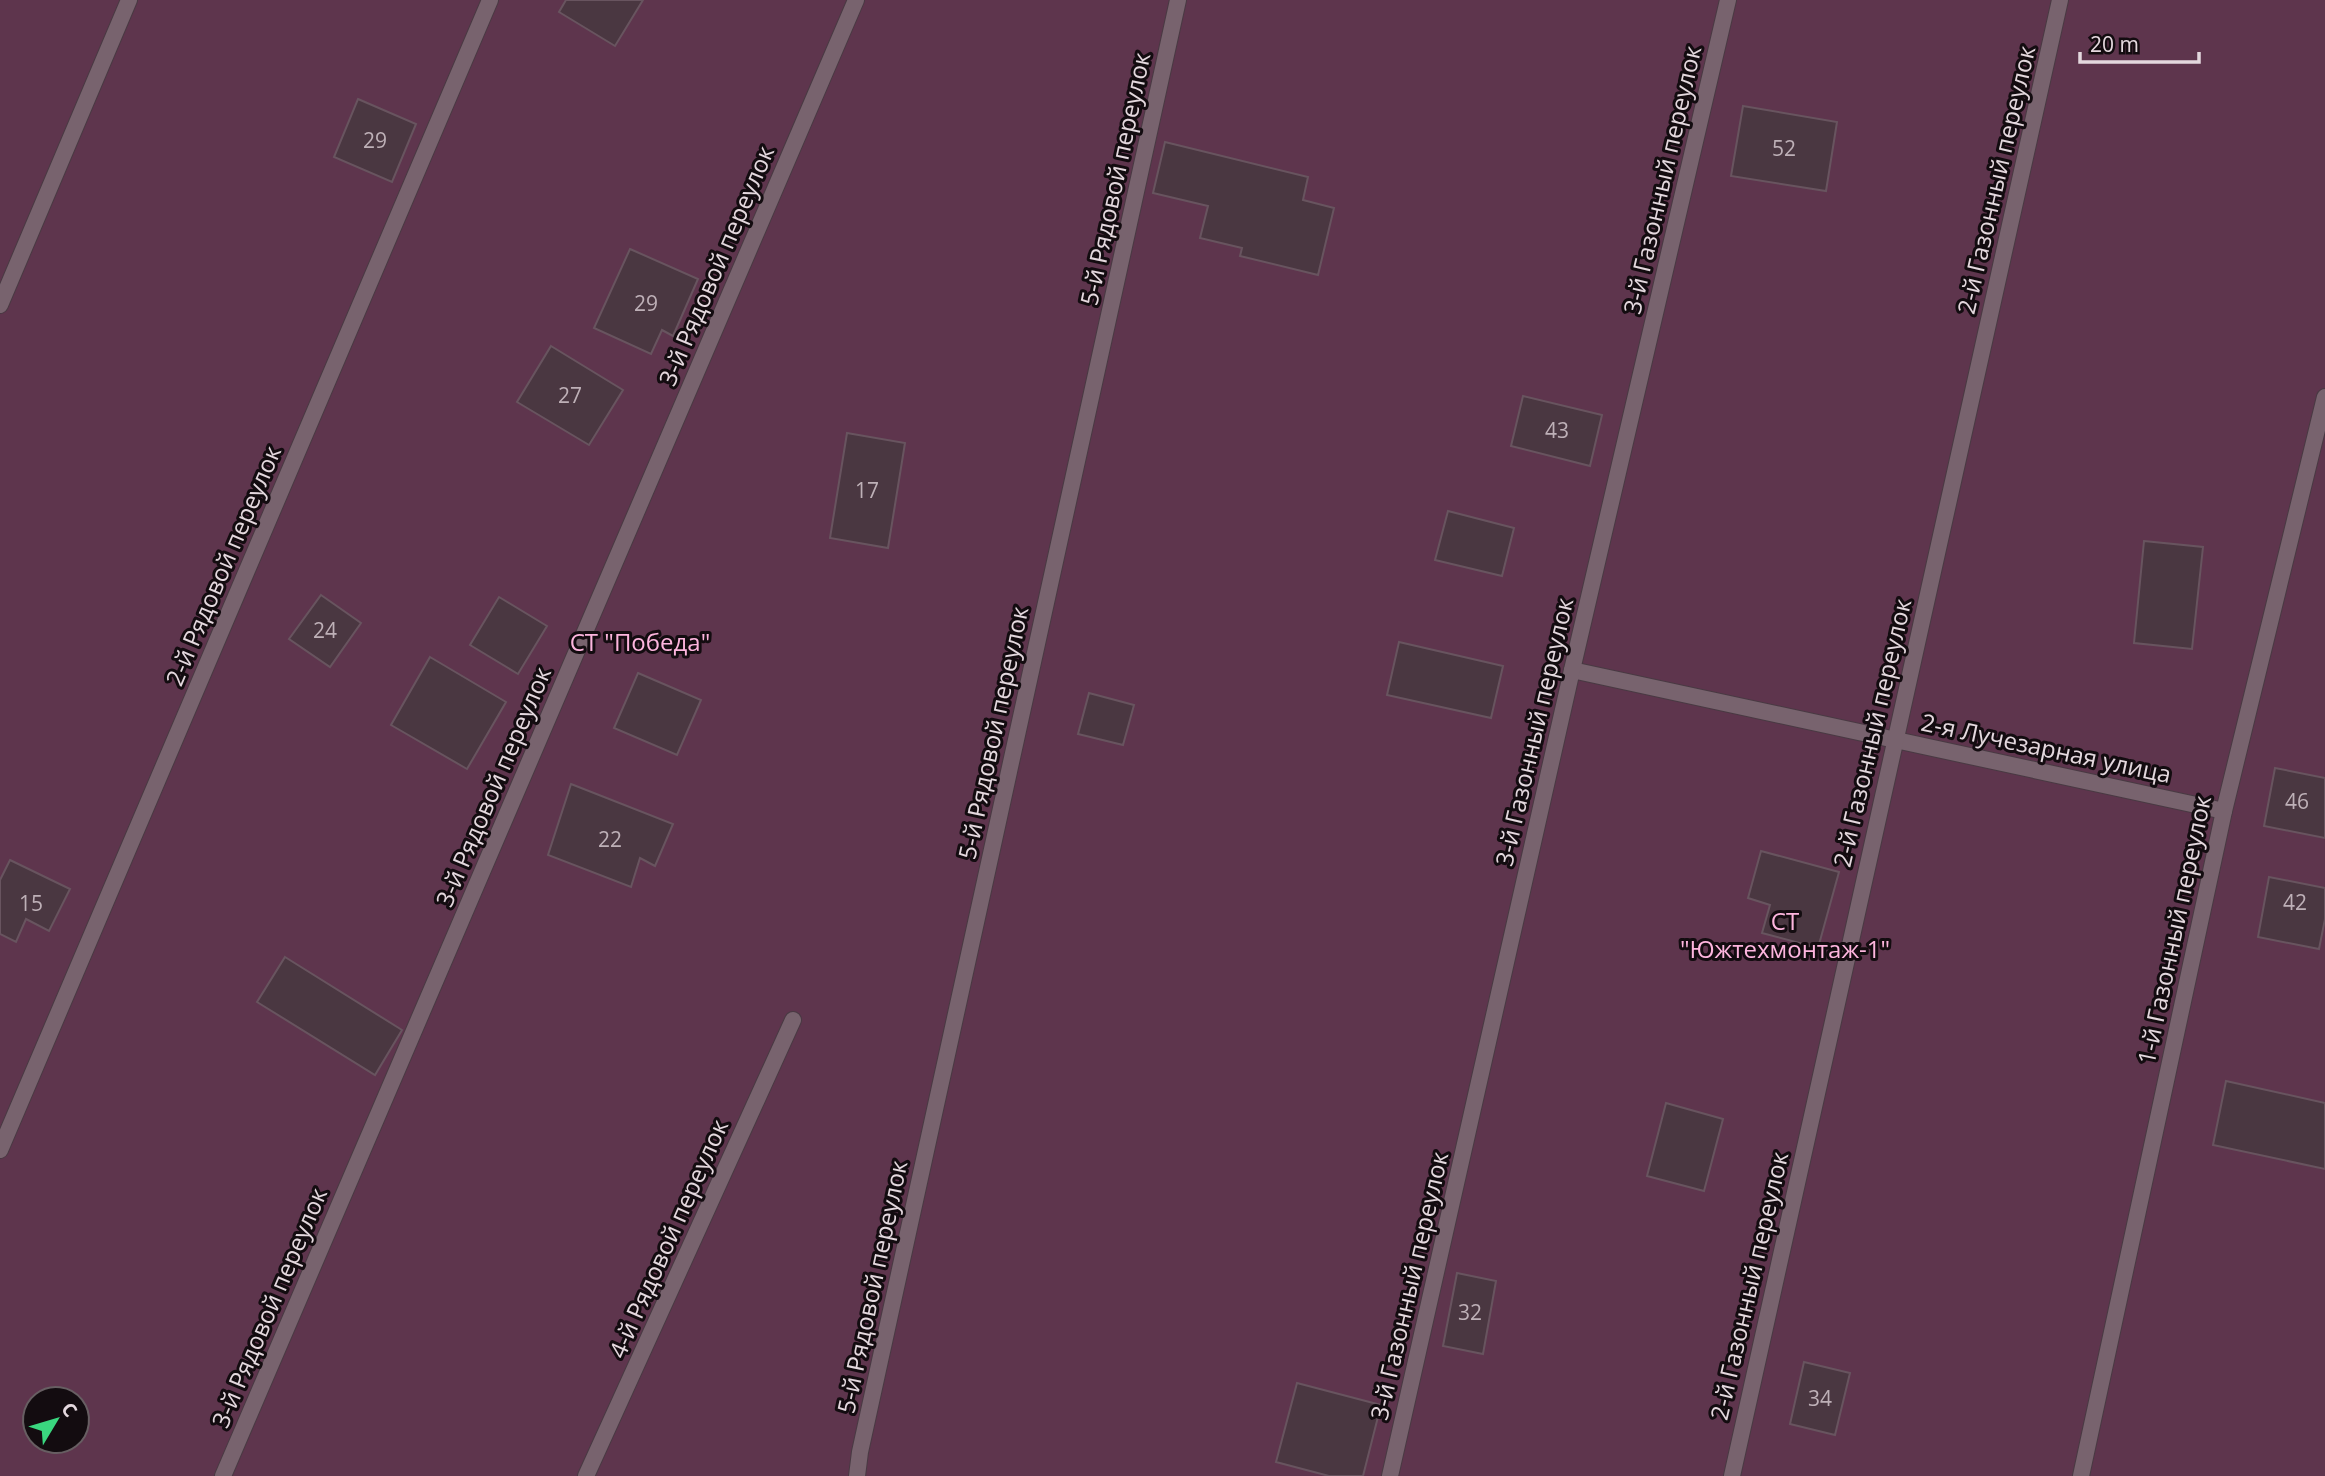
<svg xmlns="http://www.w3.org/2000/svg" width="2325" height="1476" font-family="'Open Sans',sans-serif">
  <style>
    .green { fill: #5e354d; fill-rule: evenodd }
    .building { fill: #4a3741; stroke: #68545f; stroke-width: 2 }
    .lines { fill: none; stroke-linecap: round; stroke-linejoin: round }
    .lane-casing { stroke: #493a43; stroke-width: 18 }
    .lane { stroke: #78636e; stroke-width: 16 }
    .labels { text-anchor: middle; stroke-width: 6; stroke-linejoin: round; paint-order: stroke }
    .number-label { font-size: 21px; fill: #beb0b7 }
    .street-label { font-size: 24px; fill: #e4d8de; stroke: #130c10 }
    .park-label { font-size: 24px; fill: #fdb5de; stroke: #130c10 }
  </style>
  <rect width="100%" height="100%" fill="#301f29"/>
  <path class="green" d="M0,0h2325v1476h-2325zM35,1399h42v42h-42z"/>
  <g class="building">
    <path d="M566,0h77l-28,46 -56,-34z"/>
    <path d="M358,99l58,25 -24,58 -58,-25z"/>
    <path d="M1743,106l94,16 -11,69 -95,-15z"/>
    <path d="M1165,142l143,35 -5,23 31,8 -16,67 -78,-19 2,-8 -42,-10 8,-32 -55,-13z"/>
    <path d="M630,249l68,30 -25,57 -11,-6 -11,24 -57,-26z"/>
    <path d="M551,346l72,44 -34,55 -72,-43z"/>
    <path d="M1523,396l79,19 -12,51 -79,-20z"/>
    <path d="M847,433l58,10 -17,105 -58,-10z"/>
    <path d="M1448,511l66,17 -12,48 -67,-16z"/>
    <path d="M2144,541l59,6 -11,102 -58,-6z"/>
    <path d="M321,595l40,28 -31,44 -41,-28z"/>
    <path d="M499,597l48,29 -29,48 -48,-29z"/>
    <path d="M1399,642l104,24 -12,52 -104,-23z"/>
    <path d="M430,657l76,45 -39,67 -76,-44z"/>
    <path d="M638,673l63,27 -24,55 -63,-27z"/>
    <path d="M1089,693l45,12 -11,40 -45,-11z"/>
    <path d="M2275,768l50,10v60l-61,-12z"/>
    <path d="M571,784l102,40 -18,42 -15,-8 -9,29 -83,-32z"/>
    <path d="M1761,851l78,21 -21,76 -56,-15 8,-28 -22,-7z"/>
    <path d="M10,860l60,29 -21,42 -23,-12 -10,23 -16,-8v-54z"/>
    <path d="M2269,877l56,11v31l-6,30 -61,-12z"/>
    <path d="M285,957l117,73 -27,45 -118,-73z"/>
    <path d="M2226,1081l99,22v66l-112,-24z"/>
    <path d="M1666,1103l57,16 -19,72 -57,-15z"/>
    <path d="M1457,1273l39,8 -13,73 -40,-8z"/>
    <path d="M1804,1362l46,11 -15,62 -45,-11z"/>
    <path d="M1297,1383l84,22 -18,71h-34l-53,-14z"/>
  </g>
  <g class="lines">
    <g class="lane-casing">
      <g id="lane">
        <path d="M0,305l129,-305"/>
        <path d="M1572,670l652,141"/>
        <path d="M0,1150l490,-1150"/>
        <path d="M223,1476l633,-1476"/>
        <path d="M586,1476l207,-456"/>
        <path d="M857,1476l3,-24 318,-1452"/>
        <path d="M1390,1476l182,-806 156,-670"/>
        <path d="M1732,1476l328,-1476"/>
        <path d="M2081,1476l143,-665 101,-414"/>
      </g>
    </g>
    <use href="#lane" class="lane"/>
  </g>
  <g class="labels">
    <g class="number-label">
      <text x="375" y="148">29</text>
      <text x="1784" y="156">52</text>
      <text x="646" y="311">29</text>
      <text x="570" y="403">27</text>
      <text x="1557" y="438">43</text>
      <text x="867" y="498">17</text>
      <text x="325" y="638">24</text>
      <text x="2297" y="809">46</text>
      <text x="610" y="847">22</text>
      <text x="2295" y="910">42</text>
      <text x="31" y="911">15</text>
      <text x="1470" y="1320">32</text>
      <text x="1820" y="1406">34</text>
    </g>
    <g class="street-label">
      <text transform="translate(1116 179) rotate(-78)" y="8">5-й Рядовой переулок</text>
      <text transform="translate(1663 180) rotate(-77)" y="8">3-й Газонный переулок</text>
      <text transform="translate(1997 180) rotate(-77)" y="8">2-й Газонный переулок</text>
      <text transform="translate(717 266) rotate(-67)" y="8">3-й Рядовой переулок</text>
      <text transform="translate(224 566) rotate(-67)" y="8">2-й Рядовой переулок</text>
      <text transform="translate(1535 732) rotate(-77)" y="8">3-й Газонный переулок</text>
      <text transform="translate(994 733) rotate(-78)" y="8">5-й Рядовой переулок</text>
      <text transform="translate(1873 733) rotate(-77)" y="8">2-й Газонный переулок</text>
      <text transform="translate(2046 749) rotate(12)" y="8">2-я Лучезарная улица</text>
      <text transform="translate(494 787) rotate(-67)" y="8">3-й Рядовой переулок</text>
      <text transform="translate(2175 930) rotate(-78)" y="8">1-й Газонный переулок</text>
      <text transform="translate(669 1239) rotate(-66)" y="8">4-й Рядовой переулок</text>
      <text transform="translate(1410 1286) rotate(-77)" y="8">3-й Газонный переулок</text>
      <text transform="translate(1750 1286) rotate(-77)" y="8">2-й Газонный переулок</text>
      <text transform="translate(873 1287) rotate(-78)" y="8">5-й Рядовой переулок</text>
      <text transform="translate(270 1308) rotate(-67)" y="8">3-й Рядовой переулок</text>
    </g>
    <g class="park-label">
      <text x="640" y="651">СТ "Победа"</text>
      <text x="1785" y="930">СТ<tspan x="1785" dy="28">"Южтехмонтаж-1"</tspan></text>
    </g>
  </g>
  <g transform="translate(56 1420) rotate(52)"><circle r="33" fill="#130c10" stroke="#675e62" stroke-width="2"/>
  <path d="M0-5L12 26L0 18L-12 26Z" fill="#3ad77f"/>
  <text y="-10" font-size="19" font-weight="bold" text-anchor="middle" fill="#e4d8de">С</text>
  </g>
  <path d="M2080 52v10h119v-10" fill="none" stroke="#e4d8de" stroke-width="3.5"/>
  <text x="2090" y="52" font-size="21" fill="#e4d8de" stroke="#130c10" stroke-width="5" paint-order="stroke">20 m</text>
</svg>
